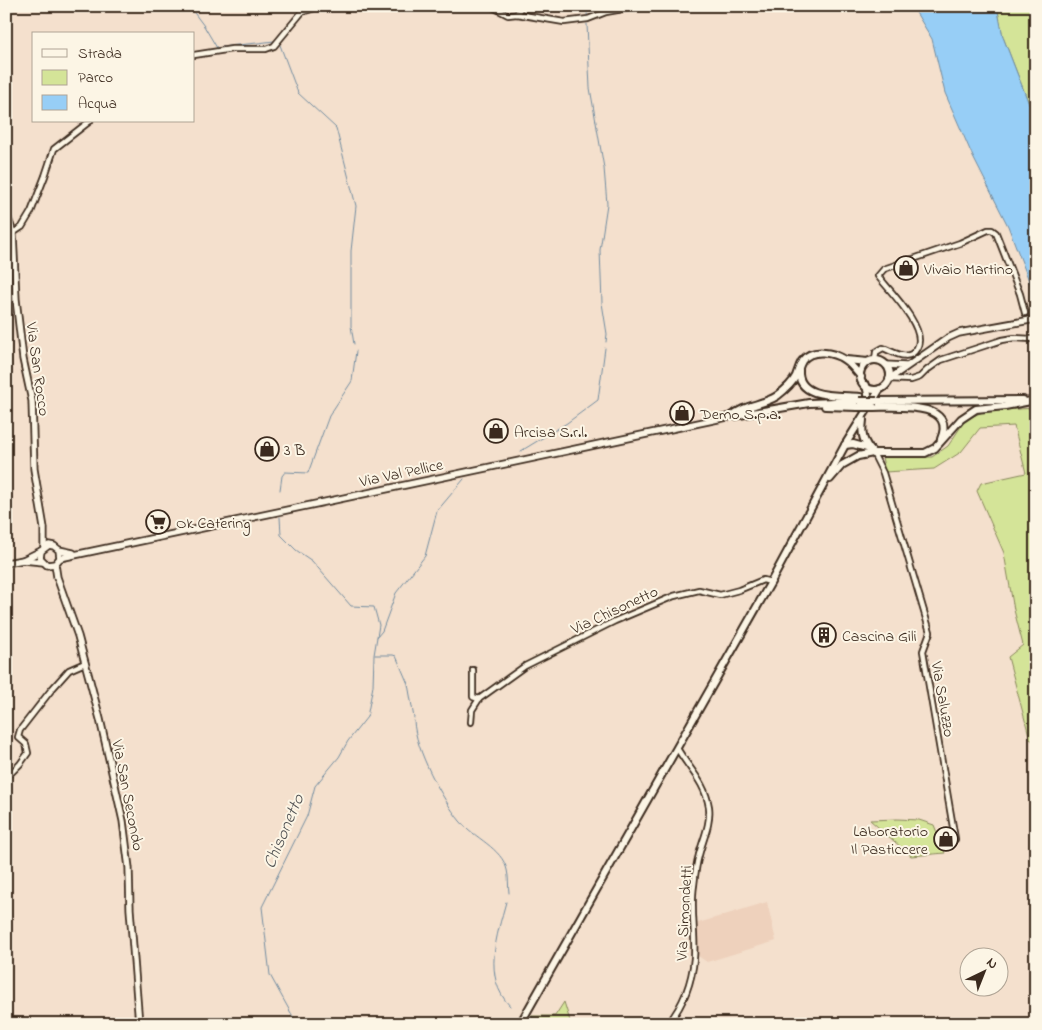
<svg xmlns="http://www.w3.org/2000/svg" width="1042" height="1030" font-family="'Indie Flower',sans-serif">
  <style>
    .built { fill: #eed1bc }
    .green { fill: #d4e498; stroke: #88875b }
    .water { fill: #97cef6; stroke: #728ca0 }
    .lines { fill: none; stroke-linecap: round; stroke-linejoin: round }
    .stream { stroke: #728ca0; stroke-width: 1 }
    .street-casing { stroke: #3b2a1e; stroke-width: 8 }
    .secondary-casing { stroke: #3b2a1e; stroke-width: 9 }
    .primary-casing { stroke: #3b2a1e; stroke-width: 10 }
    .street { stroke: #fcf5e5; stroke-width: 4.5 }
    .secondary { stroke: #fcf5e5; stroke-width: 5.5 }
    .primary { stroke: #fcf5e5; stroke-width: 6 }
    .primary-bridge-casing { stroke: #3b2a1e; stroke-width: 10; stroke-linecap: butt }
    .primary-bridge { stroke: #fcf5e5; stroke-width: 6 }
    .labels { text-anchor: middle; stroke-width: 4; stroke-linejoin: round; paint-order: stroke }
    .poi-label { font-size: 16px; fill: #3b2a1e; stroke: #fcf5e5; text-anchor: start }
    .street-label { font-size: 16px; fill: #3b2a1e; stroke: #fcf5e5 }
    .water-label { font-size: 18px; font-style: italic; fill: #525354; stroke: #fcf5e5 }
  </style>
  <rect width="100%" height="100%" fill="#f4e0cd"/>
  <filter id="ink" filterUnits="userSpaceOnUse"><feTurbulence type="fractalNoise" baseFrequency=".02" numOctaves="2"/><feDisplacementMap in="SourceGraphic" scale="10" xChannelSelector="R" yChannelSelector="G"/><feConvolveMatrix kernelMatrix="1 2 1 2 8 2 1 2 1" color-interpolation-filters="sRGB"/></filter>
  <g filter="url(#ink)">
    <path class="built" d="M767,902l9,39 -69,21 -9,-6 -3,-32z"/>
    <g class="green">
      <path d="M997,6h37l2,3v113l-33,-85z"/>
      <path d="M1036,408v335l-6,-4 -22,-82 15,-12 -9,-35 -10,-57 -27,-62 4,-8 45,-10 -12,-47 -34,2 -19,24 -27,17 -49,3 -3,-15h50l16,-11 18,-27 19,-8z"/>
      <path d="M897,819l22,1 15,5 11,28 -34,3 -41,-36z"/>
      <path d="M564,1002l7,22h-32l-11,-5 4,-3h23z"/>
    </g>
    <path class="water" d="M912,6h85l6,31 33,85v177l-28,-73 -35,-69 -28,-64 -13,-54z"/>
    <g class="lines">
      <g class="stream">
        <path d="M189,6l15,20 13,22c19,-4 38,-4 57,-7"/>
        <path d="M587,15l1,-9"/>
        <path d="M587,24l3,64 14,80 3,36 -7,46 2,53 5,31 -1,8"/>
        <path d="M280,45l18,48 38,35 20,78 -5,45v75l3,18"/>
        <path d="M521,451l46,-28 31,-23 7,-52"/>
        <path d="M280,490l2,-14 3,-4 23,1 21,-57 23,-35 4,-30"/>
        <path d="M280,517l1,18 15,15 16,11 39,45 23,1 5,18 -5,30 -1,31 -6,31 -19,24 -9,16 -24,29 -8,30 -45,91 8,68 27,49"/>
        <path d="M377,637l5,-6 14,-38 29,-37 12,-45 27,-32"/>
        <path d="M375,655h18l3,1 12,28 6,34"/>
        <path d="M414,721c1,28 28,78 46,100 14,17 42,27 47,49 2,8 1,16 2,23"/>
        <path d="M506,902c-9,33 -24,75 4,104"/>
        <path d="M528,1016l21,8"/>
      </g>
      <g class="street-casing">
        <g id="street">
          <path d="M491,6l17,9 9,-1 47,8 24,-3 18,-7 34,-6"/>
          <path d="M517,14l4,-8"/>
          <path d="M194,55l38,-6h34l8,-3 28,-34 19,-6"/>
          <path d="M13,233l9,-6 9,-15 14,-36 9,-27 36,-28"/>
          <path d="M6,244l7,-4"/>
          <path d="M875,360l1,-8 7,-4c11,4 26,15 34,0 11,-19 -27,-57 -39,-72l6,-7 76,-26 28,-13h4l4,3 24,61 5,19"/>
          <path d="M889,379l22,1 9,-3 7,-7 14,-10 61,-20 12,-2 18,1"/>
          <path d="M873,453l10,20 47,159 -7,19 32,188"/>
          <path d="M473,670v27l6,2"/>
          <path d="M471,722l1,-12 7,-11 46,-33 90,-45 59,-25 25,-6 21,5 19,-5 24,-10 8,2"/>
          <path d="M6,772l5,1 9,-9 8,-11 -2,-9 -8,-7 2,-7 32,-41 17,-19 16,-7"/>
          <path d="M668,1024c15,-19 24,-42 26,-66 2,-24 -4,-49 0,-73 1,-10 2,-20 5,-30 4,-16 12,-31 10,-48 -4,-25 -20,-38 -32,-59"/>
        </g>
      </g>
      <g class="secondary-casing">
        <g id="secondary">
          <path d="M6,213l7,20 3,66 7,60 9,42 2,68 10,59v19"/>
          <path d="M886,365l20,1"/>
          <path d="M889,379l59,-41 11,-5 77,-14"/>
          <path d="M59,550l1,8 -5,6 -8,1 -7,-7 1,-7 8,-6 5,1 5,4 14,3"/>
          <path d="M60,558l672,-142"/>
          <path d="M23,560l18,-9"/>
          <path d="M6,563l17,-3 20,2"/>
          <path d="M55,564l2,13 21,59 22,83 23,102 6,47 1,41 9,115"/>
        </g>
      </g>
      <g class="primary-casing">
        <g id="primary">
          <path d="M846,360l22,2"/>
          <circle cx="875" cy="375" r="15"/>
          <path d="M799,370c-2,30 41,25 61,27"/>
          <path d="M866,385l4,19"/>
          <path d="M877,401l146,-1"/>
          <path d="M825,406l32,1"/>
          <path d="M874,407c21,0 83,-6 67,32"/>
          <path d="M732,416c12,-11 31,-11 45,-20 8,-6 15,-12 19,-20 2,-5 3,-10 6,-15 10,-13 31,-9 43,-1 6,4 11,11 16,17"/>
          <path d="M734,416l75,-13 50,-2"/>
          <path d="M863,420c-2,15 0,22 10,33"/>
          <path d="M845,445l8,-1 14,4"/>
          <path d="M830,479l12,-14 16,-9 15,-3h52l10,-5 26,-29 15,-10 29,-3 31,-6"/>
          <path d="M520,1024l251,-442 74,-137 35,-56"/>
        </g>
      </g>
      <use href="#street" class="street"/>
      <use href="#secondary" class="secondary"/>
      <use href="#primary" class="primary"/>
      <g class="primary-bridge-casing">
        <g id="primary-bridge">
          <path d="M859,401h18"/>
          <path d="M857,407h17"/>
        </g>
      </g>
      <use href="#primary-bridge" class="primary-bridge"/>
    </g>
  </g>
  <defs>
    <g id="shop-ring" transform="scale(1.25)"><circle r="9.5" fill="#fcf5e5" stroke="#3b2a1e" stroke-width="1.5"/><path d="M-5-2.5h2.3a2.7 3.5 0 0 1 5.4 0H5L5.5 6h-11ZM-1.5-2.5h3a1.5 2.3 0 0 0-3 0Z" fill="#3b2a1e"/></g>
    <g id="supermarket-ring" transform="scale(1.25)"><circle r="9.5" fill="#fcf5e5" stroke="#3b2a1e" stroke-width="1.5"/><path d="M-6-5.5h2.5l.6 2H6L4.5 2H-2.5L-4.4-4H-6ZM-1.5 3.2a1.3 1.3 0 1 0 .1 0ZM3 3.2a1.3 1.3 0 1 0 .1 0Z" fill="#3b2a1e"/></g>
    <g id="building-ring" transform="scale(1.25)"><circle r="9.5" fill="#fcf5e5" stroke="#3b2a1e" stroke-width="1.5"/><path d="M-4-6H4V6H1V3H-1V6H-4ZM-2.5-4.3h1.7v1.8h-1.7ZM.8-4.3h1.7v1.8H.8ZM-2.5-1h1.7V.8h-1.7ZM.8-1h1.7V.8H.8Z" fill="#3b2a1e"/></g>
  </defs>
  <g fill-rule="evenodd">
    <use href="#shop-ring" x="906" y="268"/>
    <use href="#shop-ring" x="682" y="413"/>
    <use href="#shop-ring" x="496" y="431"/>
    <use href="#shop-ring" x="267" y="449"/>
    <use href="#supermarket-ring" x="158" y="522"/>
    <use href="#building-ring" x="824" y="635"/>
    <use href="#shop-ring" x="946" y="839"/>
  </g>
  <g class="labels">
    <g class="poi-label">
      <text x="924" y="274">Vivaio Martino</text>
      <text x="700" y="419">Demo S.p.a.</text>
      <text x="514" y="437">Arcisa S.r.l.</text>
      <text x="284" y="455">3 B</text>
      <text x="176" y="528">Ok Catering</text>
      <text x="842" y="641">Cascina Gili</text>
      <text x="928" y="836" text-anchor="end">Laboratorio<tspan x="928" dy="18">Il Pasticcere</tspan></text>
    </g>
    <g class="street-label">
      <text transform="translate(39 369) rotate(82)" y="6">Via San Rocco</text>
      <text transform="translate(401 472) rotate(-12)" y="6">Via Val Pellice</text>
      <text transform="translate(614 609) rotate(-25)" y="6">Via Chisonetto</text>
      <text transform="translate(944 699) rotate(80)" y="6">Via Saluzzo</text>
      <text transform="translate(129 795) rotate(79)" y="6">Via San Secondo</text>
      <text transform="translate(683 913) rotate(-87)" y="6">Via Simondetti</text>
    </g>
    <g class="water-label">
      <text transform="translate(283 831) rotate(-67)" y="6">Chisonetto</text>
    </g>
  </g>
  <rect width="1042" height="1030" fill="none" stroke="#fcf5e5" stroke-width="25"/>
  <rect x="12" y="12" width="1017" height="1005" fill="none" stroke="#3b2a1e" stroke-width="2" filter="url(#ink)"/>
  <rect x="32" y="32" width="162" height="90" fill="#fcf5e5" stroke="#afa495"/>
  <rect x="42" y="49" width="25" height="8" fill="#fcf5e5" stroke="#afa495"/>
  <text x="78" y="58" font-size="15" fill="#3b2a1e">Strada</text>
  <rect x="42" y="70" width="25" height="15" fill="#d4e498" stroke="#afa495"/>
  <text x="78" y="82" font-size="15" fill="#3b2a1e">Parco</text>
  <rect x="42" y="95" width="25" height="15" fill="#97cef6" stroke="#afa495"/>
  <text x="78" y="108" font-size="15" fill="#3b2a1e">Acqua</text>
  <g transform="translate(984 972) rotate(43)"><circle r="24" fill="#fcf5e5" stroke="#afa495"/>
  <path d="M0-4L9 19L0 12L-9 19Z" fill="#3b2a1e"/>
  <text y="-8" font-size="14" font-weight="bold" text-anchor="middle" fill="#3b2a1e">N</text>
  </g>
</svg>
